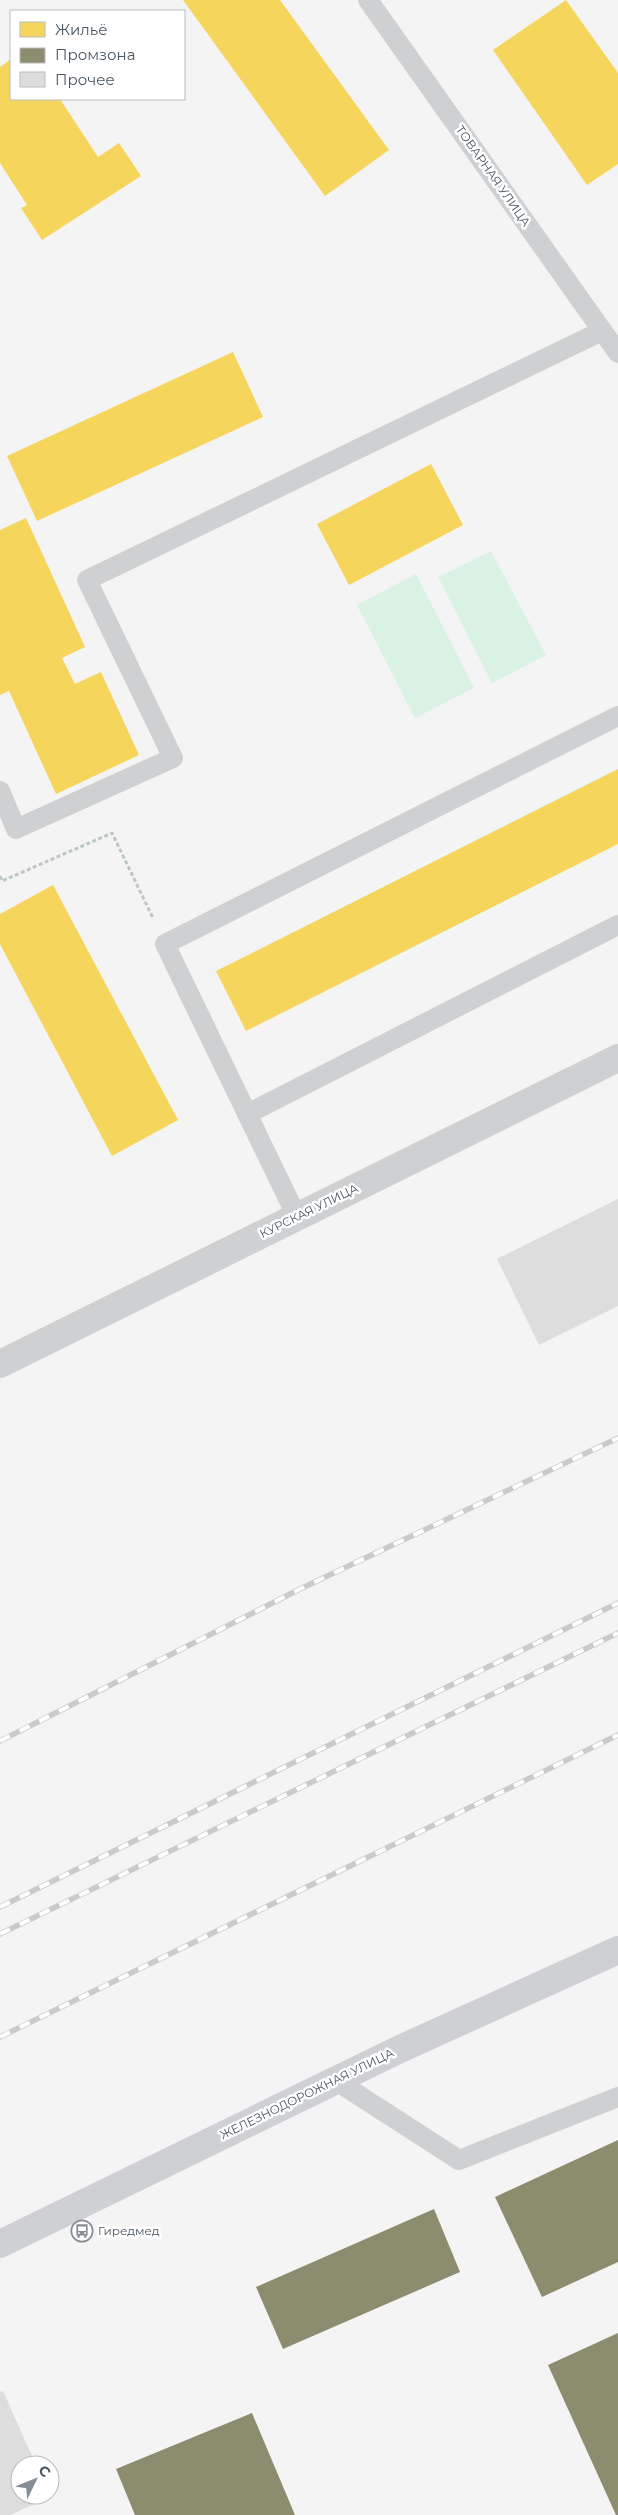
<svg xmlns="http://www.w3.org/2000/svg" width="618" height="2515" font-family="Montserrat,sans-serif">
  <style>
    .green { fill: #d9f2e3 }
    .homes { fill: #f6d55c }
    .industry { fill: #8c8c6e }
    .building { fill: #ddddde }
    .lines { fill: none; stroke-linecap: round; stroke-linejoin: round }
    .path { stroke: #bcc7c4; stroke-width: 3; stroke-dasharray: 4 2.5; stroke-linecap: butt }
    .service { stroke: #ced0d2; stroke-width: 20 }
    .minor { stroke: #ced0d2; stroke-width: 28 }
    .secondary { stroke: #ced0d4; stroke-width: 28 }
    .rail-casing { stroke: #c9cacc; stroke-width: 5.5 }
    .rail { stroke: #fff; stroke-width: 4; stroke-dasharray: 11; stroke-linecap: butt }
    .labels { text-anchor: middle; stroke-width: 5; stroke-linejoin: round; paint-order: stroke }
    .street-label { font-size: 12px; fill: #4a5661; stroke: #fff }
    .poi-label { font-size: 12px; fill: #4a5661; stroke: #fff; text-anchor: start }
  </style>
  <rect width="100%" height="100%" fill="#f4f4f4"/>
  <g class="green">
    <path d="M491,551l55,104 -54,28 -54,-106z"/>
    <path d="M416,574l58,114 -59,30 -58,-113z"/>
  </g>
  <g class="homes">
    <path d="M183,0h97l109,150 -64,46z"/>
    <path d="M566,0l52,73v91l-31,21 -94,-135z"/>
    <path d="M11,59v40h49l38,58 21,-14 22,33 -99,64 -21,-32 6,-3 -27,-42v-96z"/>
    <path d="M233,352l30,65 -226,104 -30,-65z"/>
    <path d="M431,464l32,61 -114,60 -32,-61z"/>
    <path d="M26,518l59,129 -23,11 13,26 26,-12 38,83 -83,39 -47,-103 -9,4v-165z"/>
    <path d="M618,769v75l-372,187 -30,-60z"/>
    <path d="M53,885l125,235 -66,36 -112,-212v-30z"/>
  </g>
  <g class="industry">
    <path d="M618,2140v122l-76,35 -47,-100z"/>
    <path d="M434,2209l26,63 -177,77 -27,-62z"/>
    <path d="M618,2333v182h-2l-68,-150z"/>
    <path d="M252,2413l43,102h-160l-19,-46z"/>
  </g>
  <g class="building">
    <path d="M618,1199v107l-79,39 -42,-86z"/>
    <path d="M3,2391l33,74h-16v30h29l1,2 -40,18h-10v-123z"/>
  </g>
  <g class="lines">
    <path class="path" d="M0,876l2,5 110,-48 41,85"/>
    <g class="service">
      <path d="M368,0l250,353"/>
      <path d="M0,791l16,38 157,-71 -86,-178 515,-249"/>
      <path d="M247,1114l371,-189"/>
      <path d="M297,1217l-132,-273 453,-228"/>
      <path d="M335,2080l124,80 159,-63"/>
    </g>
    <path class="minor" d="M0,1364l618,-306"/>
    <path class="secondary" d="M0,2244l400,-195 218,-99"/>
    <g class="rail-casing">
      <g id="rail">
        <path d="M0,1741l300,-152 318,-151"/>
        <path d="M0,1907l618,-304"/>
        <path d="M0,1934l618,-301"/>
        <path d="M0,2037l618,-302"/>
      </g>
    </g>
    <use href="#rail" class="rail"/>
  </g>
  <defs>
    <g id="bus-ring" transform="scale(1.125)"><circle r="9.5" fill="#fff" stroke="#868d94" stroke-width="1.5"/><path d="M-5-6H5V4H4V6H2V4H-2V6H-4V4H-5ZM-3.5-4V0h7V-4ZM-3.5 1.2v1.5H-2V1.2ZM2 1.2v1.5H3.5V1.2Z" fill="#868d94"/></g>
  </defs>
  <g fill-rule="evenodd">
    <use href="#bus-ring" x="82" y="2231"/>
  </g>
  <g class="labels">
    <g class="street-label">
      <text transform="translate(493 176) rotate(55)" y="4">ТОВАРНАЯ УЛИЦА</text>
      <text transform="translate(309 1211) rotate(-26)" y="4">КУРСКАЯ УЛИЦА</text>
      <text transform="translate(307 2094) rotate(-26)" y="4">ЖЕЛЕЗНОДОРОЖНАЯ УЛИЦА</text>
    </g>
    <g class="poi-label">
      <text x="98" y="2235">Гиредмед</text>
    </g>
  </g>
  <rect x="10" y="10" width="175" height="90" fill="#ffffff" stroke="#b7bbc0"/>
  <rect x="20" y="22" width="25" height="15" fill="#f6d55c" stroke="#b7bbc0"/>
  <text x="55" y="35" font-size="15" fill="#4a5661">Жильё</text>
  <rect x="20" y="48" width="25" height="15" fill="#8c8c6e" stroke="#b7bbc0"/>
  <text x="55" y="60" font-size="15" fill="#4a5661">Промзона</text>
  <rect x="20" y="72" width="25" height="15" fill="#ddddde" stroke="#b7bbc0"/>
  <text x="55" y="85" font-size="15" fill="#4a5661">Прочее</text>
  <g transform="translate(35 2480) rotate(47)"><circle r="24" fill="#ffffff" stroke="#b7bbc0"/>
  <path d="M0-4L9 19L0 12L-9 19Z" fill="#868d94"/>
  <text y="-8" font-size="14" font-weight="bold" text-anchor="middle" fill="#4a5661">С</text>
  </g>
</svg>
